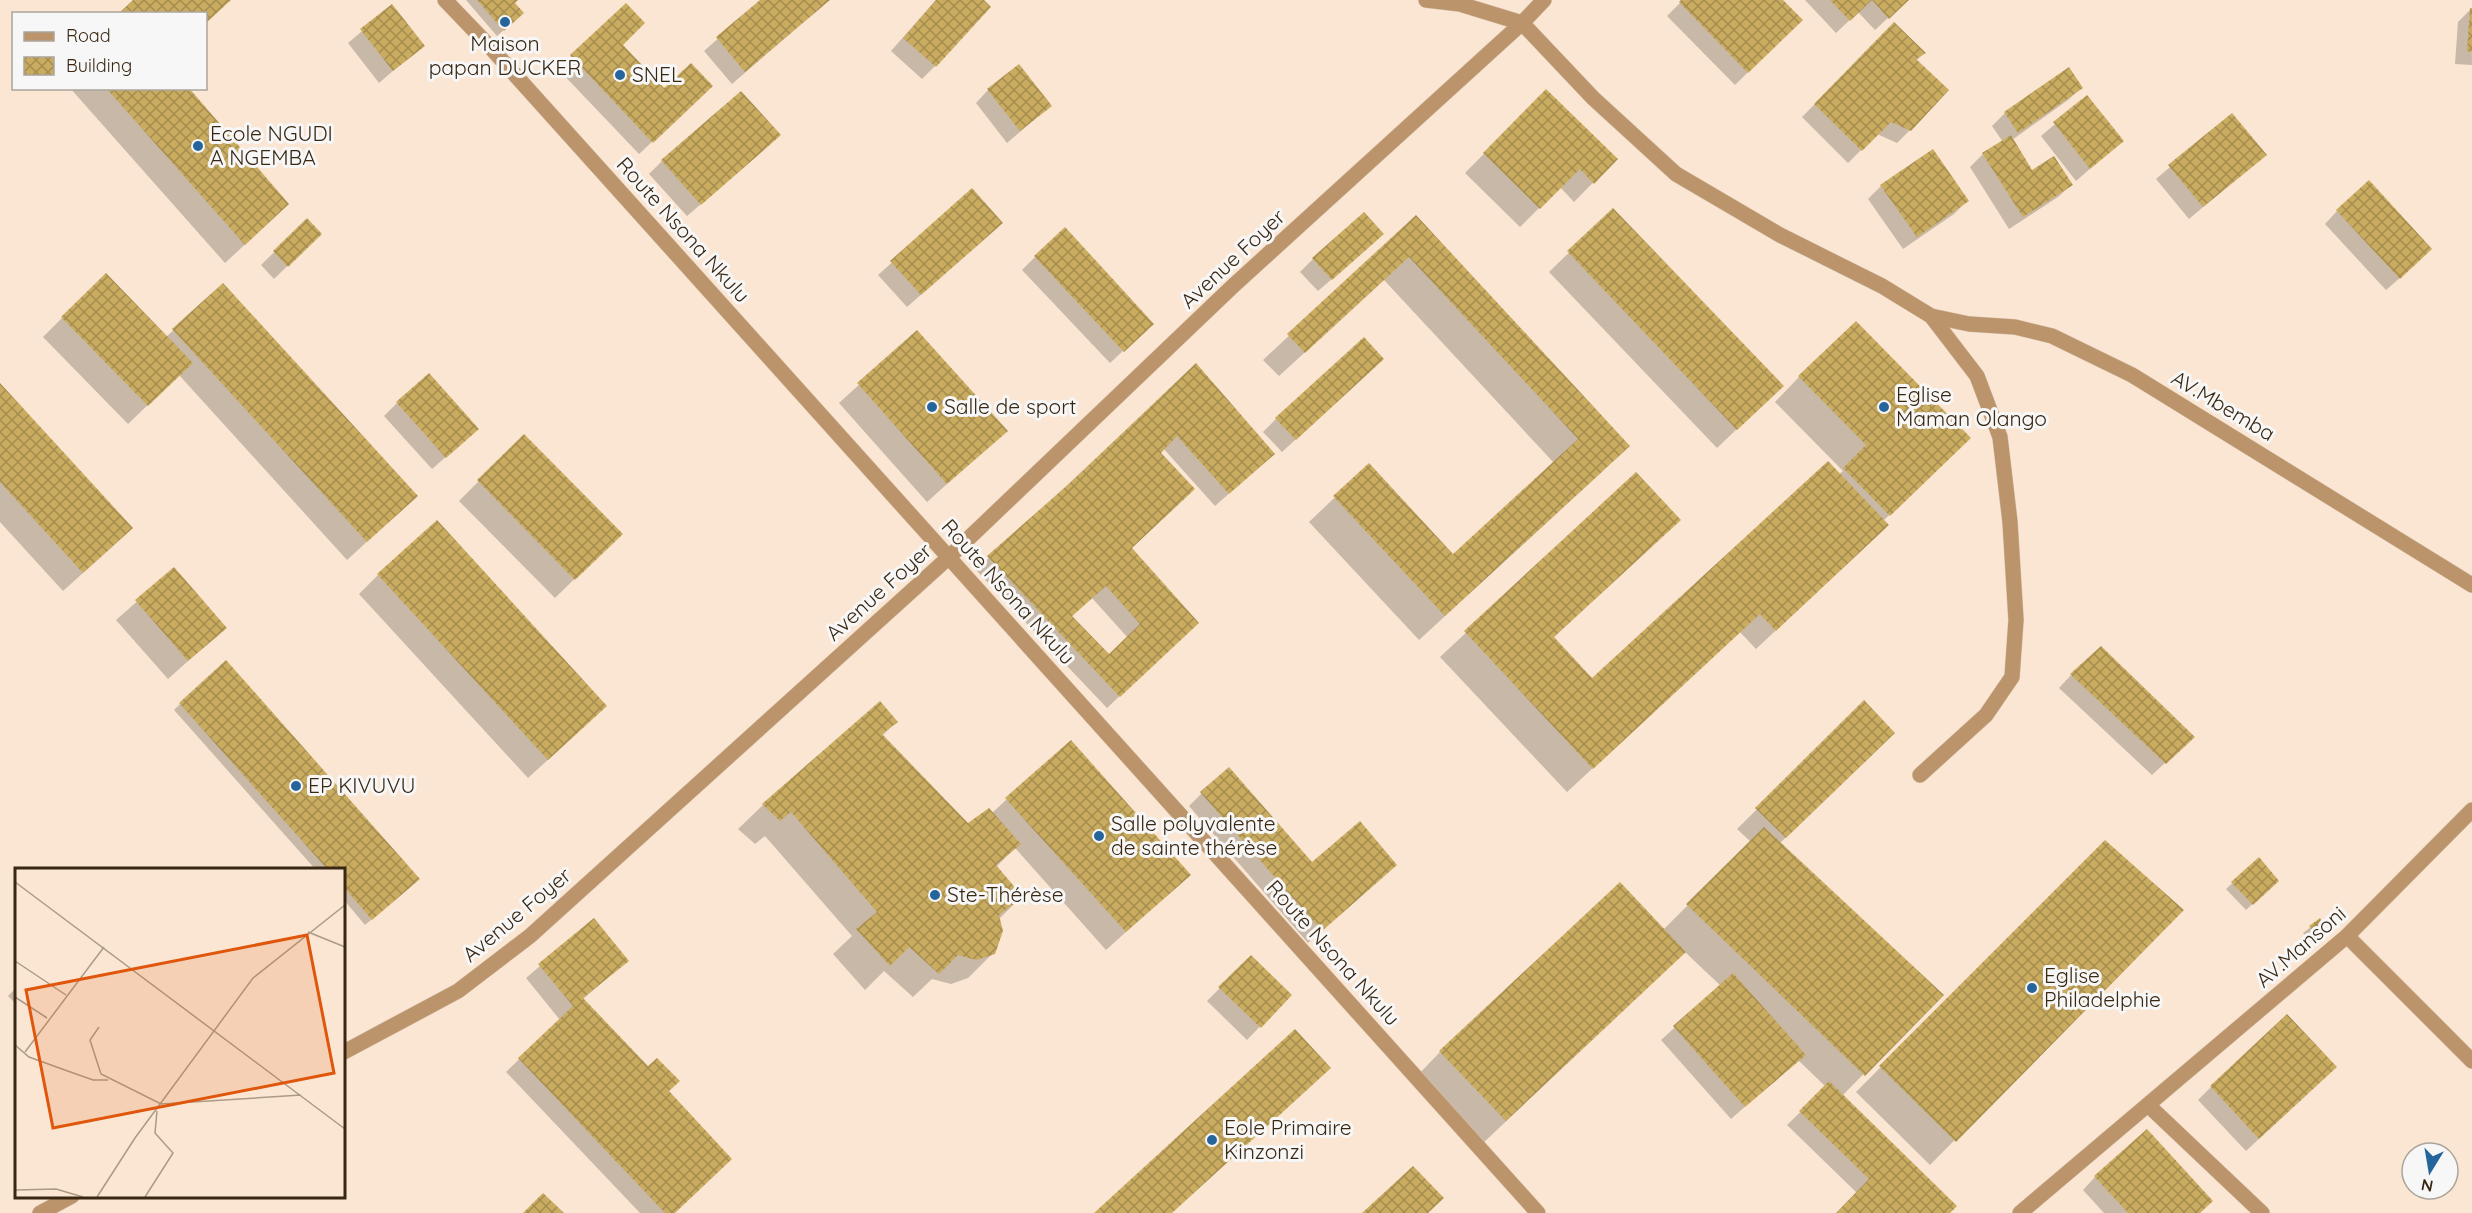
<svg xmlns="http://www.w3.org/2000/svg" width="2472" height="1213" font-family="Quicksand,sans-serif">
  <style>
    .shadow { fill: #0003; fill-rule: evenodd }
    .building { fill: url(#building-cross-hatch); fill-rule: evenodd }
    .lines { fill: none; stroke-linecap: round; stroke-linejoin: round }
    .minor-casing { stroke: #d7c4af; stroke-width: 16 }
    .tertiary-casing { stroke: #d7c4af; stroke-width: 16 }
    .minor { stroke: #bb946b; stroke-width: 15 }
    .tertiary { stroke: #bb946b; stroke-width: 15 }
    .poi-dot { fill: #26659b; stroke: #f7f7f7; stroke-width: 2 }
    .labels { text-anchor: middle; stroke-width: 6; stroke-linejoin: round; paint-order: stroke }
    .poi-label { font-size: 21px; fill: #392712; stroke: #f7f7f7; text-anchor: start }
    .street-label { font-size: 21px; fill: #392712; stroke: #f7f7f7 }
    .inset-road { fill: none; stroke: #ad9a85; stroke-width: 1.5 }
    .view { fill: #df560c; fill-opacity: 0.15; stroke: #df560c; stroke-width: 3 }
    .inset-edge { fill: none; stroke: #392712; stroke-width: 3 }
  </style>
  <defs>
    <pattern id="building-cross-hatch" width="8" height="8" patternUnits="userSpaceOnUse" patternTransform="scale(1.5)"><rect width="8" height="8" fill="#caac61"/><path d="M0 0l8 8M0 8l8-8" fill="none" stroke="#a58c4f"/></pattern>
  </defs>
  <rect width="100%" height="100%" fill="#fae6d2"/>
  <g class="shadow">
    <path d="M466,0h51l-4,3 3,16 -19,17z"/>
    <path d="M762,0h67l-97,84 -28,-33z"/>
    <path d="M936,0h46l-47,66 -13,13 -31,-28z"/>
    <path d="M1683,0h98l20,20 -66,65 -68,-69z"/>
    <path d="M1805,0h102l-32,30 -17,-18 -22,21z"/>
    <path d="M392,6l31,39 -44,38 -31,-40z"/>
    <path d="M2471,9l1,56 -17,-1 3,-42z"/>
    <path d="M1894,24l30,29 -8,8 -6,69 -13,13 -20,-9 -29,29 -46,-46z"/>
    <path d="M621,45l43,45 34,9 -59,55 -81,-85 13,-13z"/>
    <path d="M2069,69l12,19 -13,12 -56,40 20,32 39,13 -13,12 -49,32 -39,-62 13,-13 20,-12 -11,-16 13,-13z"/>
    <path d="M70,88h117l81,135 -43,40z"/>
    <path d="M988,90l62,16 -43,37 -31,-40z"/>
    <path d="M1546,91l70,68 -42,43 -14,-15 -40,40 -55,-54z"/>
    <path d="M2087,97l35,44 -46,40 -35,-45z"/>
    <path d="M2231,115l34,40 -76,64 -33,-40z"/>
    <path d="M766,148l-79,68 -38,-42 13,-13z"/>
    <path d="M1881,186l86,15 -13,13 -51,35 -35,-50z"/>
    <path d="M972,191l16,45 -81,71 -29,-32z"/>
    <path d="M1613,210l149,195 -45,43 -168,-176z"/>
    <path d="M2337,211l81,51 -32,28 -61,-66z"/>
    <path d="M1416,217l188,253 -185,170 -110,-118 60,-57 84,91 101,-93 -170,-183 -105,96 -16,-16z"/>
    <path d="M307,220l13,14 -46,45 -13,-14z"/>
    <path d="M1369,247l-51,44 -18,-19 13,-13z"/>
    <path d="M1035,257l104,79 -29,27 -88,-93z"/>
    <path d="M62,318l104,19 8,-7 222,185 -49,45 -168,-185 -51,49 -85,-87z"/>
    <path d="M917,332l89,99 -79,71 -88,-99z"/>
    <path d="M1196,365l64,101 -45,40 -52,-58 -4,5 -29,95 54,87 -77,73 -131,-138zM1092,598l36,40 -19,18 -38,-39z"/>
    <path d="M1369,372l-87,80 -19,-20 13,-13z"/>
    <path d="M1799,377l145,85 -61,59 -15,23 -112,105 -16,-17 -173,160 -127,-135 196,-183 18,70 -101,94 39,42 251,-209 -68,-69z"/>
    <path d="M0,386l112,161 -49,44 -63,-69z"/>
    <path d="M397,403l67,38 -32,28 -48,-53z"/>
    <path d="M524,436l77,117 -46,45 -96,-97z"/>
    <path d="M174,569l51,59 -57,51 -52,-59z"/>
    <path d="M378,575l208,150 -58,53 -169,-184z"/>
    <path d="M2071,675l109,74 -28,26 -93,-87z"/>
    <path d="M880,703l16,19 -14,14 86,89 23,-11 16,-15 182,76 -83,75 -91,-102 -19,19 25,30 -23,23 -5,33 -25,25 -17,6 -19,-5 -19,18 -29,-26 -19,19 -32,-36 19,-18 -87,-100 -10,8 -17,-15 25,-24z"/>
    <path d="M1864,703l10,50 -95,91 162,151 -99,101 106,117h-110l19,-20 -70,-68 39,-38 -28,-27 -67,59 -70,-79 60,-54 -36,-34 -204,193 -65,-68 24,-25 223,-122 88,-88 -14,-13z"/>
    <path d="M180,704l232,181 -47,40 -21,-25v-30h-28l-142,-160z"/>
    <path d="M1202,793l110,72h83l-87,78 -119,-137z"/>
    <path d="M2105,842l77,68 -252,255 -74,-73z"/>
    <path d="M2259,859l18,22 -31,29 -20,-21z"/>
    <path d="M594,920l33,41 -44,38 84,93 6,121h-33l-134,-141 54,-52 -34,-42z"/>
    <path d="M2320,920l4,9 -13,14 -8,-10z"/>
    <path d="M1251,957l39,38 -43,45 -40,-39z"/>
    <path d="M16,988v16l-8,-8z"/>
    <path d="M2322,1080l-76,71 -48,-51 13,-13z"/>
    <path d="M2095,1177l104,36h-95l-21,-23z"/>
  </g>
  <g class="building">
    <path d="M133,0h98l-25,23v-9h-88z"/>
    <path d="M477,0h41l-3,3 9,10 -20,18z"/>
    <path d="M760,0h70l-85,72 -29,-35z"/>
    <path d="M936,0h48l7,7 -55,60 -33,-29z"/>
    <path d="M1681,0h102l20,20 -55,53 -69,-71z"/>
    <path d="M1830,0h79l-20,19 -17,-19 -22,21z"/>
    <path d="M626,3l19,20 -22,22 41,43 27,-25 22,23 -60,57 -83,-88z"/>
    <path d="M392,4l33,42 -32,25 -33,-42z"/>
    <path d="M2470,8h2v44l-5,-1z"/>
    <path d="M1894,22l32,31 -10,6 33,31 -38,41 -20,-9 -29,29 -48,-47z"/>
    <path d="M1019,64l33,42 -32,25 -33,-42z"/>
    <path d="M2069,67l14,21 -65,45 -14,-21z"/>
    <path d="M106,88h83l100,116 -44,41z"/>
    <path d="M1546,89l72,70 -24,25 -14,-15 -40,40 -57,-56z"/>
    <path d="M741,91l40,44 -80,70 -40,-45z"/>
    <path d="M2087,95l37,46 -34,28 -37,-47z"/>
    <path d="M2232,113l35,42 -64,52 -35,-42z"/>
    <path d="M2011,135l21,35 22,-14 19,29 -50,32 -41,-64z"/>
    <path d="M1933,149l36,52 -52,36 -37,-52z"/>
    <path d="M2369,180l63,69 -32,30 -64,-69z"/>
    <path d="M972,188l31,35 -82,72 -31,-34z"/>
    <path d="M1613,208l171,178 -47,44 -170,-179z"/>
    <path d="M1364,212l20,22 -52,46 -20,-22z"/>
    <path d="M1416,215l214,231 -185,170 -112,-120 36,-33 84,91 125,-115 -169,-182 -104,96 -18,-19z"/>
    <path d="M307,218l15,16 -34,33 -15,-16z"/>
    <path d="M1065,227l89,97 -30,28 -90,-96z"/>
    <path d="M106,273l87,90 -45,43 -87,-89z"/>
    <path d="M223,283l195,213 -51,46 -195,-213z"/>
    <path d="M1856,321l115,117 -81,78 -47,-48 23,-23 -68,-69z"/>
    <path d="M917,330l91,101 -61,53 -90,-101z"/>
    <path d="M1364,337l20,22 -88,81 -21,-22z"/>
    <path d="M1196,363l79,91 -46,40 -52,-58 -16,17 34,36 -63,59 67,75 -79,74 -133,-141 83,-73zM1106,586l34,38 -31,30 -37,-38z"/>
    <path d="M429,373l50,56 -33,29 -50,-56z"/>
    <path d="M0,383l133,145 -50,45 -83,-91z"/>
    <path d="M524,434l99,100 -48,46 -98,-100z"/>
    <path d="M1828,461l61,64 -113,106 -16,-17 -167,155 -129,-138 172,-159 45,48 -127,117 38,41z"/>
    <path d="M437,520l170,186 -59,54 -171,-186z"/>
    <path d="M174,567l53,61 -39,33 -53,-61z"/>
    <path d="M2101,646l94,91 -29,27 -96,-90z"/>
    <path d="M226,660l194,219 -48,41 -28,-33v-17h-16l-149,-167z"/>
    <path d="M1864,700l31,33 -109,105 -31,-30z"/>
    <path d="M880,701l18,21 -16,12 86,89 21,-15 32,36 -25,21 27,32 -24,18 4,16 -8,23 -19,6 -18,-5 -19,19 -30,-27 -19,19 -34,-37 21,-17 -86,-100 -11,9 -18,-17z"/>
    <path d="M1071,740l120,135 -65,57 -121,-134z"/>
    <path d="M1229,767l83,95 48,-41 37,44 -75,66 -122,-139z"/>
    <path d="M1764,827l180,168 -79,81 -179,-172z"/>
    <path d="M2105,840l79,70 -228,232 -77,-76z"/>
    <path d="M2259,857l20,24 -26,24 -22,-23z"/>
    <path d="M1620,882l66,70 -180,169 -67,-70z"/>
    <path d="M594,918l35,43 -46,37 65,68 9,-8 23,23 -11,10 63,68 -57,54h-10l-147,-155 55,-52 -35,-42z"/>
    <path d="M2320,918l6,12 -8,8 -9,-12z"/>
    <path d="M1251,955l41,40 -31,33 -43,-41z"/>
    <path d="M1733,973l73,82 -61,52 -72,-81z"/>
    <path d="M2287,1014l50,53 -78,72 -49,-53z"/>
    <path d="M1295,1029l36,39 -159,145h-78z"/>
    <path d="M1829,1081l128,125 -7,7h-114l33,-34 -70,-68z"/>
    <path d="M2147,1129l66,72 -13,12h-72l-34,-37z"/>
    <path d="M1413,1166l31,32 -16,15h-66z"/>
    <path d="M543,1193l21,20h-41z"/>
  </g>
  <g class="lines">
    <g class="minor-casing">
      <g id="minor">
        <path d="M1426,0l34,4 62,19 71,75 83,76 104,61 102,51 49,30 46,60 23,61 10,85 6,98 -4,57 -26,38 -66,60"/>
        <path d="M1931,316l38,8 46,3 37,9 80,39 340,210"/>
        <path d="M2347,936l125,125"/>
        <path d="M344,1052l114,-61 72,-55 418,-378 285,-272 289,-263 22,-23"/>
        <path d="M2148,1105l114,108"/>
        <path d="M40,1213l32,-17"/>
        <path d="M2020,1213l327,-277 125,-126"/>
      </g>
    </g>
    <g class="tertiary-casing">
      <path id="tertiary" d="M445,0l46,48 1047,1165"/>
    </g>
    <use href="#minor" class="minor"/>
    <use href="#tertiary" class="tertiary"/>
  </g>
  <g class="poi-dot">
    <circle cx="505" cy="22" r="6"/>
    <circle cx="620" cy="75" r="6"/>
    <circle cx="198" cy="146" r="6"/>
    <circle cx="932" cy="407" r="6"/>
    <circle cx="1884" cy="407" r="6"/>
    <circle cx="296" cy="786" r="6"/>
    <circle cx="1099" cy="836" r="6"/>
    <circle cx="935" cy="895" r="6"/>
    <circle cx="2032" cy="988" r="6"/>
    <circle cx="1212" cy="1140" r="6"/>
  </g>
  <g class="labels">
    <g class="poi-label">
      <text x="505" y="51" text-anchor="middle">Maison<tspan x="505" dy="24">papan DUCKER</tspan></text>
      <text x="632" y="82">SNEL</text>
      <text x="210" y="141">Ecole NGUDI<tspan x="210" dy="24">A NGEMBA</tspan></text>
      <text x="1896" y="402">Eglise<tspan x="1896" dy="24">Maman Olango</tspan></text>
      <text x="944" y="414">Salle de sport</text>
      <text x="308" y="793">EP KIVUVU</text>
      <text x="1111" y="831">Salle polyvalente<tspan x="1111" dy="24">de sainte thérèse</tspan></text>
      <text x="947" y="902">Ste-Thérèse</text>
      <text x="2044" y="983">Eglise<tspan x="2044" dy="24">Philadelphie</tspan></text>
      <text x="1224" y="1135">Eole Primaire<tspan x="1224" dy="24">Kinzonzi</tspan></text>
    </g>
    <g class="street-label">
      <text transform="translate(683 230) rotate(48)" y="7">Route Nsona Nkulu</text>
      <text transform="translate(1233 259) rotate(-43)" y="7">Avenue Foyer</text>
      <text transform="translate(2223 406) rotate(31)" y="7">AV.Mbemba</text>
      <text transform="translate(879 592) rotate(-42)" y="7">Avenue Foyer</text>
      <text transform="translate(1008 592) rotate(48)" y="7">Route Nsona Nkulu</text>
      <text transform="translate(517 915) rotate(-40)" y="7">Avenue Foyer</text>
      <text transform="translate(2301 947) rotate(-41)" y="7">AV.Mansoni</text>
      <text transform="translate(1333 953) rotate(48)" y="7">Route Nsona Nkulu</text>
    </g>
  </g>
  <g transform="translate(15 868)">
    <rect width="330" height="330" fill="#fae6d2"/>
    <path class="inset-road" d="M0,14l330,247M293,64l37,15M0,93l51,34M0,129l32,21M84,159l-9,13 11,34 60,30 140,-9M0,177l14,12 33,12 31,11h15M10,184l79,-105M0,322l41,-1 27,8M82,329l38,-59 118,-160 92,-73M130,329l28,-44 -18,-20 2,-22"/>
    <path class="view" d="M292,67l27,138 -281,55 -27,-138z"/>
    <rect width="330" height="330" class="inset-edge"/>
  </g>
  <rect x="12" y="12" width="195" height="78" fill="#f7f7f7" stroke="#aba49b" stroke-width="1.5"/>
  <rect x="24" y="32" width="30" height="9" fill="#bb946b" stroke="#aba49b" stroke-width="1.5"/>
  <text x="66" y="42" font-size="18" fill="#392712">Road</text>
  <rect x="24" y="57" width="30" height="18" fill="url(#building-cross-hatch)" stroke="#aba49b" stroke-width="1.5"/>
  <text x="66" y="72" font-size="18" fill="#392712">Building</text>
  <g transform="translate(2430 1171) rotate(191)"><circle r="28" fill="#f7f7f7" stroke="#aba49b" stroke-width="1.5"/>
  <path d="M0-4.5L10 22L0 15L-10 22Z" fill="#26659b"/>
  <text y="-9" font-size="16" font-weight="bold" text-anchor="middle" fill="#392712">N</text>
  </g>
</svg>
